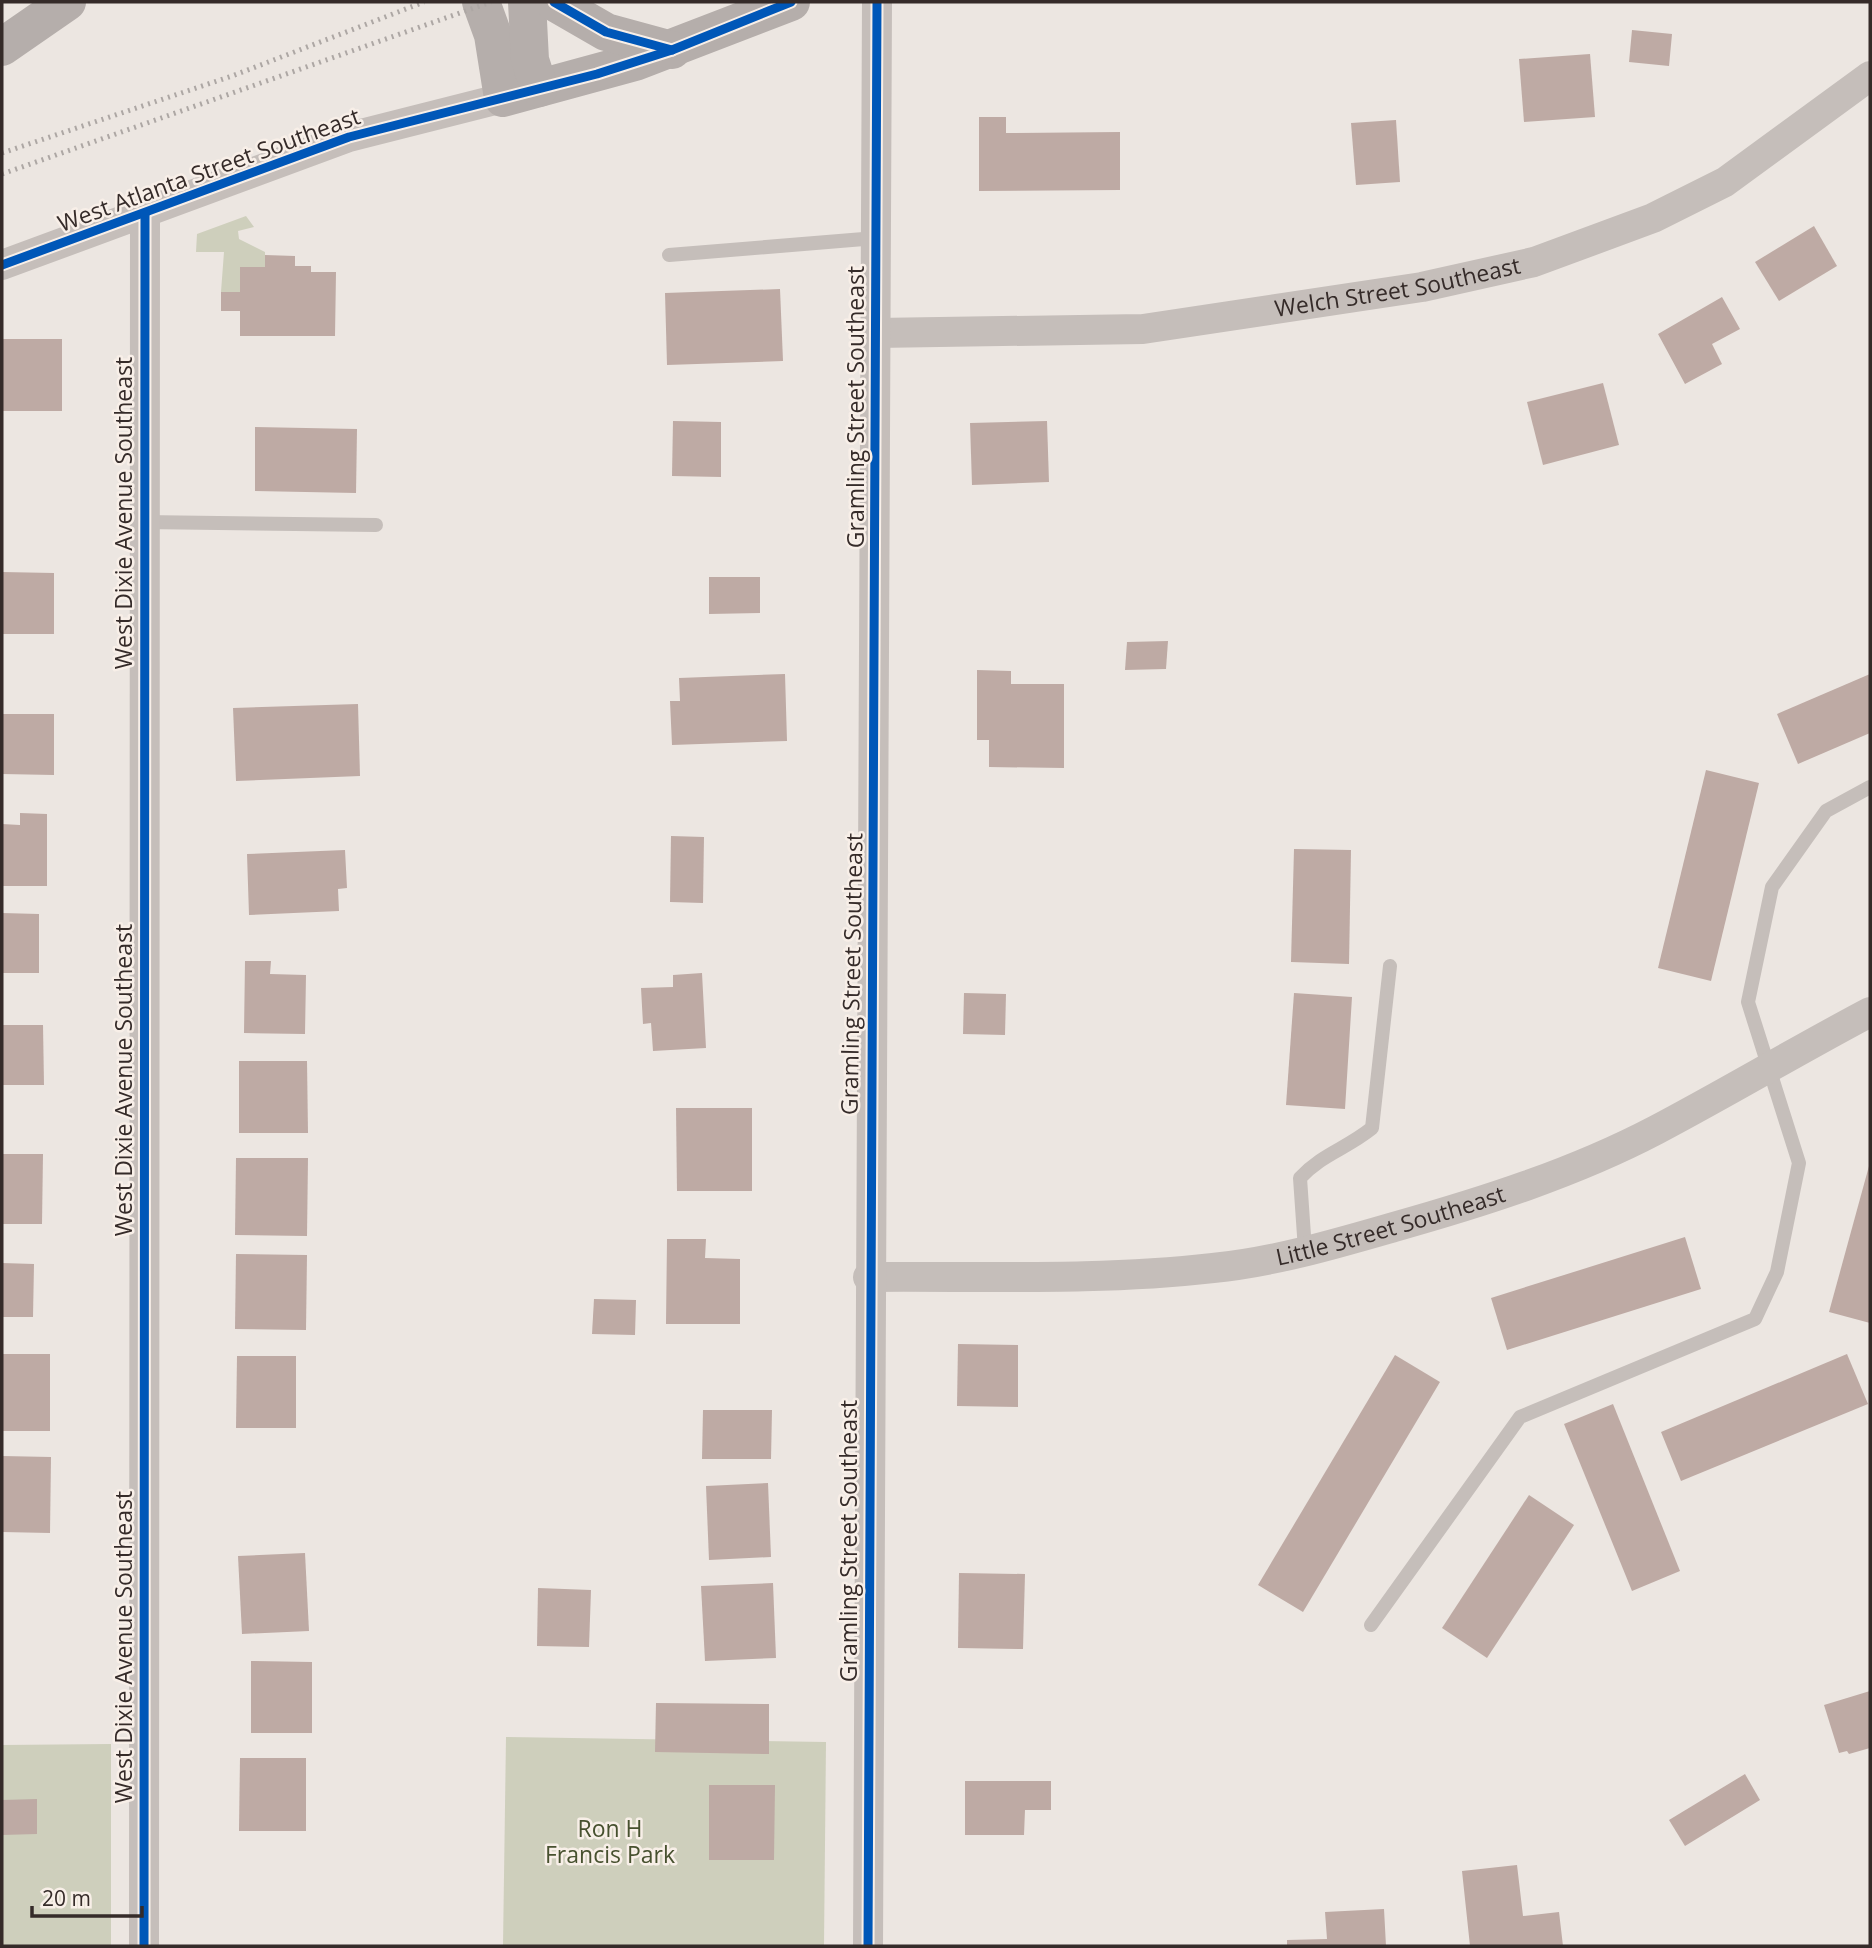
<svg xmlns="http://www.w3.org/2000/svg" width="1872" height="1948" font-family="'Open Sans',sans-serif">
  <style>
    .green { fill: #cecfbc }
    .building { fill: #beaaa4 }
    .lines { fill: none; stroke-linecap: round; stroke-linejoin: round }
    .lane { stroke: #c5beba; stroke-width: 14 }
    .street { stroke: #c5beba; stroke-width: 30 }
    .secondary { stroke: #b5aeab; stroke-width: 38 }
    .rail { stroke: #ada7a4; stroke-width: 5; stroke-dasharray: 2 5; stroke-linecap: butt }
    .cycleway-casing { stroke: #f8efe8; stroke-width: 13 }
    .cycleway { stroke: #0057b8; stroke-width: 9 }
    .labels { text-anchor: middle; stroke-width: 5; stroke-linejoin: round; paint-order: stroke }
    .street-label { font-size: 23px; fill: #352b29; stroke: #f8efe8 }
    .park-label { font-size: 23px; fill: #47512f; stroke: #f8efe8 }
  </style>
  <rect width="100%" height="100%" fill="#ece6e1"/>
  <g class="green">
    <path d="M246,216l8,11 -16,4 1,8 26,13v15h-24l-1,25h-19l3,-40h-28l1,-18z"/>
    <path d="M506,1737l320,5 -2,204h-321z"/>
    <path d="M111,1744v202h-109v-201z"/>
  </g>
  <g class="building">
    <path d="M1632,30l40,4 -3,32 -40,-4z"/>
    <path d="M1590,54l5,63 -71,5 -5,-63z"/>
    <path d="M979,117h27v16l114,-1v58l-141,1z"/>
    <path d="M1396,120l4,62 -44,3 -5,-62z"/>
    <path d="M1814,226l23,40 -58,35 -24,-39z"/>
    <path d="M265,255l30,1v10h16v6h25l-1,64h-95v-25h-19v-19h19v-25h25z"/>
    <path d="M780,289l3,72 -116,4 -2,-72z"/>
    <path d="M1722,297l18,32 -28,15 10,20 -37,20 -27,-50z"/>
    <rect x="2" y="339" width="60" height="72"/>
    <path d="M1603,383l16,62 -76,20 -16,-63z"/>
    <path d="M673,421l48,1v55l-49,-1z"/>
    <path d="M1047,421l2,61 -77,3 -2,-62z"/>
    <path d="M255,427l102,2 -1,64 -101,-2z"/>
    <path d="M2,572l52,1v61h-52z"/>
    <path d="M709,577h51v36l-51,1z"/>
    <path d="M1168,641l-2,28 -41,1 2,-28z"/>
    <path d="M977,670l34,1v13h53v84l-75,-1v-27h-12z"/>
    <path d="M785,674l2,67 -115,4 -2,-44h10l-1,-23z"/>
    <path d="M1870,674v59l-72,31 -21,-50z"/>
    <path d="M358,704l2,72 -124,5 -3,-73z"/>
    <path d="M2,714h52v61l-52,-1z"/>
    <path d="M1706,770l53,13 -48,198 -53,-13z"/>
    <path d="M20,813l27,1v72h-45v-62l18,1z"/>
    <path d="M671,836l33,1 -1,66 -33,-1z"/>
    <path d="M1294,849l57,1 -2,114 -58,-2z"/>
    <path d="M345,850l2,38 -9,1 1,22 -90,4 -2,-61z"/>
    <path d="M2,913l37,1v59h-37z"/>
    <path d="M245,961h26l-1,13 36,1 -1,59 -61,-1z"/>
    <path d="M702,973l4,75 -53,3 -2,-28 -8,1 -2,-36 32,-1v-12z"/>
    <path d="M964,993l42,1 -1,41 -42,-1z"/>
    <path d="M1294,993l58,4 -7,112 -59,-4z"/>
    <path d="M2,1025h41l1,60h-42z"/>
    <path d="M239,1061h68l1,72h-69z"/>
    <path d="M676,1108h76v83h-75z"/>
    <path d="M2,1154h41l-1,70h-40z"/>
    <path d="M236,1158h72l-1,78 -72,-1z"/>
    <path d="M1869,1166h1v157l-41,-11z"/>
    <path d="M1685,1237l16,52 -194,61 -16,-52z"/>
    <path d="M667,1239h39l-1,19 35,1v65h-74z"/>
    <path d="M236,1254l71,1 -1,75 -71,-1z"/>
    <path d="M2,1263l32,1 -1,53h-31z"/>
    <path d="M594,1299l42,1 -1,35 -43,-1z"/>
    <path d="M958,1344l60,1v62l-61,-1z"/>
    <rect x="2" y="1354" width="48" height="77"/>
    <path d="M1847,1354l21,50 -187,77 -20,-49z"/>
    <path d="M1395,1355l45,27 -137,230 -45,-27z"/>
    <path d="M237,1356h59v72h-60z"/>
    <path d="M1613,1404l67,167 -48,20 -68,-167z"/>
    <path d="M703,1410h69l-1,49h-69z"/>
    <path d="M2,1456l49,1 -1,76 -48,-1z"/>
    <path d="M768,1483l3,74 -62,3 -3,-74z"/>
    <path d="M1529,1495l45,30 -87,133 -45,-30z"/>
    <path d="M305,1553l4,78 -67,3 -4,-78z"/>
    <path d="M959,1573l66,1 -2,75 -65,-1z"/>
    <path d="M773,1583l3,75 -71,3 -4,-75z"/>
    <path d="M538,1588l53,2 -2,57 -52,-1z"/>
    <path d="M251,1661l61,1v71h-61z"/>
    <path d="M1870,1691v57l-21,6 -2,-3 -8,2 -15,-48z"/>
    <path d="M656,1703l113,1v50l-114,-2z"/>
    <path d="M240,1758h66v73h-67z"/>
    <path d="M1745,1774l15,26 -75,46 -16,-26z"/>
    <path d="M965,1781h86v29h-26l-1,25h-59z"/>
    <path d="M709,1785h66l-1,75h-65z"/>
    <path d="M37,1799v35l-35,1v-35z"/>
    <path d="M1517,1865l6,51 36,-4 4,34h-93l-8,-75z"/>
    <path d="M1384,1909l2,37h-99v-6l40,-1 -2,-27z"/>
  </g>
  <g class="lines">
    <g class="lane">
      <path d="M669,255l207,-17"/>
      <path d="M143,522l233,3"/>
      <path d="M1305,1250l-5,-72c22,-24 46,-29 72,-50l18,-162"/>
      <path d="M1371,1625l149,-208 235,-98 22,-47 22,-109 -51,-161 24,-115 54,-76 44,-24"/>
    </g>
    <g class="street">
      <path d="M2,265l347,-128 154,-39"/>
      <path id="s1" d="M876,333l267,-4 279,-42 112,-25 119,-44 72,-36 145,-106"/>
      <path id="s2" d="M868,1277c115,-1 231,4 345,-9 61,-6 122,-24 181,-41 89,-25 180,-54 262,-97 72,-38 142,-80 214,-118"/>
      <path d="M144,1946l1,-1732"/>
      <path d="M868,1946l9,-1944"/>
    </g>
    <g class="secondary">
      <path d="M481,2l12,33 10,63 132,-36 156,-60"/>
      <path d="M527,2l3,58 9,28"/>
      <path d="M554,2l52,30 66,18"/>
      <path d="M2,47l65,-45"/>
    </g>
    <g class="rail">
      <path d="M2,153l230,-77 192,-74"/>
      <path d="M2,174l489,-172"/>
    </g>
    <g class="cycleway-casing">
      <g id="cycleway">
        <path d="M554,2l52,30 66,18"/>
        <path d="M2,265l347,-128 248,-63 75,-24 119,-48"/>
        <path d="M144,1946l1,-1732"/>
        <path d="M868,1946l9,-1944"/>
      </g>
    </g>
    <use href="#cycleway" class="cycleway"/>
  </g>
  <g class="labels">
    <g class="street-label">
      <text transform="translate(209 170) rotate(-20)" y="8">West Atlanta Street Southeast</text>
      <text dy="8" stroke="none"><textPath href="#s1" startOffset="525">Welch Street Southeast</textPath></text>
      <text transform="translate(856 407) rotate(-90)" y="8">Gramling Street Southeast</text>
      <text transform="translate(124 513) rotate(-90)" y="8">West Dixie Avenue Southeast</text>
      <text transform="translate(852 974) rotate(-89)" y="8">Gramling Street Southeast</text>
      <text transform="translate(124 1080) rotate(-90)" y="8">West Dixie Avenue Southeast</text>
      <text dy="8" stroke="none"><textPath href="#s2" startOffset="528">Little Street Southeast</textPath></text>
      <text transform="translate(849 1541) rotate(-90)" y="8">Gramling Street Southeast</text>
      <text transform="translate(124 1647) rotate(-90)" y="8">West Dixie Avenue Southeast</text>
    </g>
    <g class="park-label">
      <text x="610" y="1837">Ron H<tspan x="610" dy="26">Francis Park</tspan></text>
    </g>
  </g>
  <rect width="1872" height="1948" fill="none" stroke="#352b29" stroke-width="7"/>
  <path d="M32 1906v10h110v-10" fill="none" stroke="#352b29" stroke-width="3.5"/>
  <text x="42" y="1906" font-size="21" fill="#352b29" stroke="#f8efe8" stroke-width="5" paint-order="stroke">20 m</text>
</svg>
